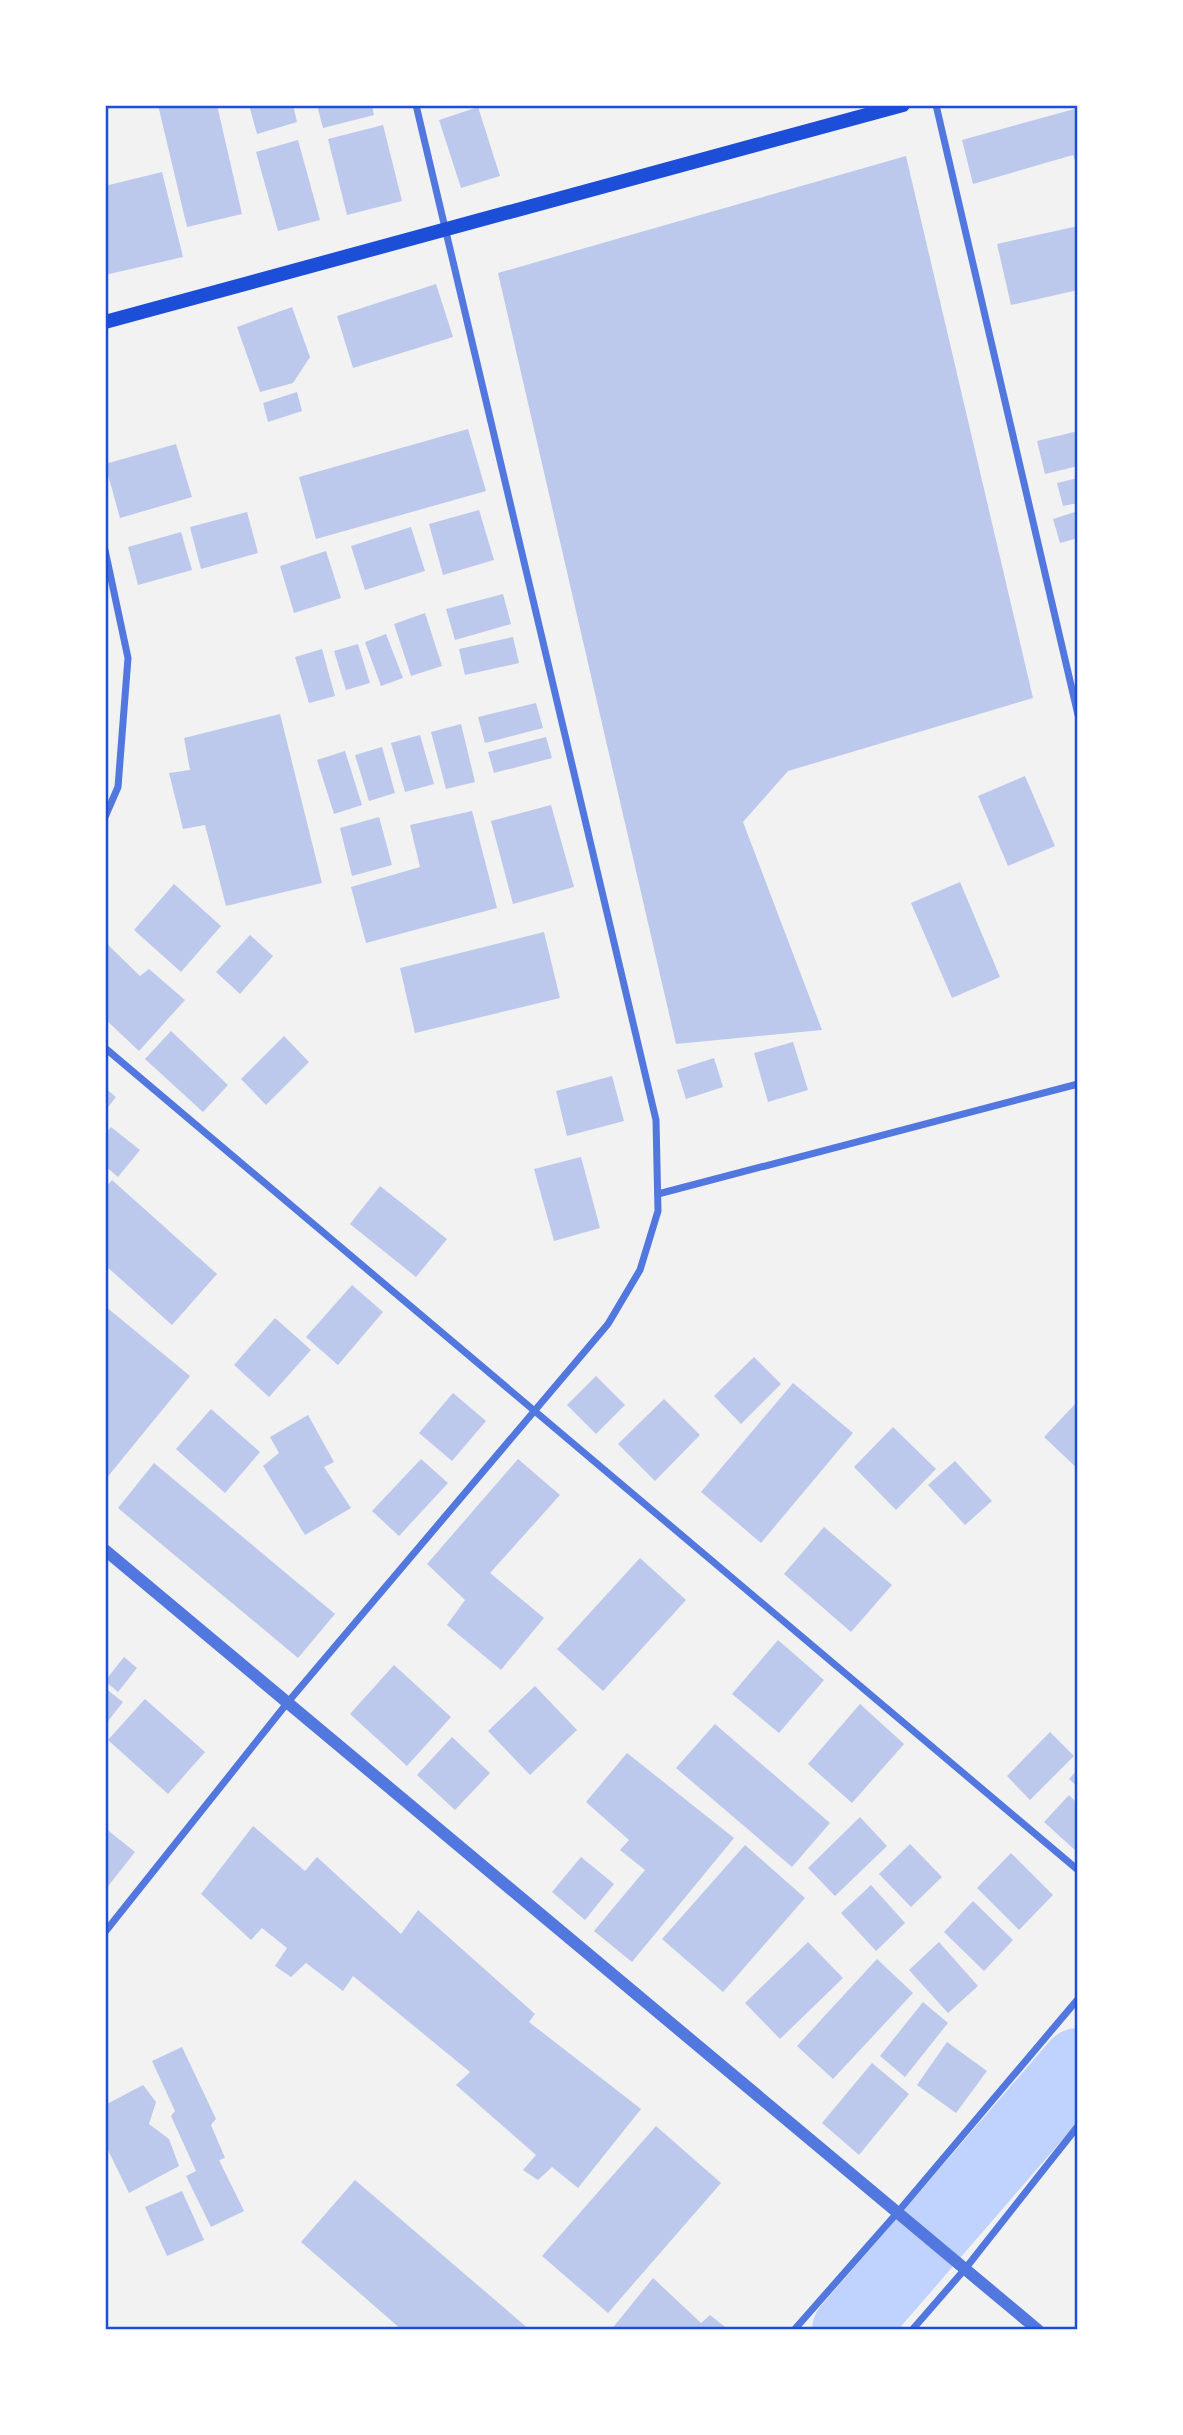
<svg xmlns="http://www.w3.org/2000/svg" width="1183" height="2435" font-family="Karla,sans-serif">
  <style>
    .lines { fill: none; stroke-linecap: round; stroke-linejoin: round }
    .river { stroke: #bfd3fe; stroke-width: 74 }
    .building { fill: #bdc9ec }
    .minor { stroke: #5277de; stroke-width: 7 }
    .tertiary { stroke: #5277de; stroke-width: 12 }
    .secondary { stroke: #1d4ed8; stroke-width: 14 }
    .neatline { fill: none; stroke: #1d4ed8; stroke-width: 2.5 }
  </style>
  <rect width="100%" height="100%" fill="#f2f2f2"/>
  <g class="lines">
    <path class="river" d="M849,2330l229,-265"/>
  </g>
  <g class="building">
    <path d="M158,105h59l25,109 -55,13z"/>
    <path d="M249,105h44l4,17 -40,12z"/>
    <path d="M317,105h55l2,10 -51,13z"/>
    <path d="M478,107l22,69 -39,12 -22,-68z"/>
    <path d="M1078,108v61l-5,-14 -100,29 -11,-44z"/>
    <path d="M383,125l19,76 -55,14 -19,-76z"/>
    <path d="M298,140l22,80 -42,11 -22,-79z"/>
    <path d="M906,156l127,542 -245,73 -45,51 79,208 -146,14 -178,-771z"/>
    <path d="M162,172l21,85 -78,18v-89z"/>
    <path d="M1078,226v64l-67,15 -14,-61z"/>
    <path d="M436,284l17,53 -100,31 -16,-52z"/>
    <path d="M292,307l18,50 -17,26 -33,9 -23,-65z"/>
    <path d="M297,392l5,19 -34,11 -5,-19z"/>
    <path d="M468,429l18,62 -170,48 -17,-62z"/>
    <path d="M1078,431v35l-33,8 -8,-33z"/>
    <path d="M176,444l16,53 -72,21 -15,-54z"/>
    <path d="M1078,478v25l-15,3 -6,-23z"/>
    <path d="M479,510l15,50 -51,15 -14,-51z"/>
    <path d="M1078,511v27l-18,5 -7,-24z"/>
    <path d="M247,512l11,41 -57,16 -11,-42z"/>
    <path d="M411,527l14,44 -60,19 -14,-44z"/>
    <path d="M181,532l11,38 -54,15 -10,-38z"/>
    <path d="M326,551l15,47 -47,15 -14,-47z"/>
    <path d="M503,594l8,30 -56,16 -9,-31z"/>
    <path d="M425,613l17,53 -31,10 -17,-52z"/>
    <path d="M386,634l17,44 -22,8 -16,-44z"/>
    <path d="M513,637l6,26 -54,12 -6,-26z"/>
    <path d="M358,644l12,39 -24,7 -12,-39z"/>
    <path d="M322,649l13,47 -26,7 -14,-46z"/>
    <path d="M536,703l7,25 -58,15 -7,-26z"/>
    <path d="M280,714l42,169 -96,23 -21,-81 -22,4 -14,-56 21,-3 -6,-32z"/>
    <path d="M461,724l14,58 -29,7 -15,-57z"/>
    <path d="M420,735l14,49 -29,8 -14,-49z"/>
    <path d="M546,737l6,21 -58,15 -6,-21z"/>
    <path d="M382,747l13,46 -26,8 -14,-46z"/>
    <path d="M345,751l17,54 -28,9 -17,-54z"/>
    <path d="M1025,776l30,70 -47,20 -30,-70z"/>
    <path d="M551,805l23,82 -61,17 -22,-83z"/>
    <path d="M472,811l25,97 -131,35 -15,-56 69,-20 -10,-42z"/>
    <path d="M379,817l13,48 -40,11 -12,-48z"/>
    <path d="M960,882l40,95 -48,21 -41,-95z"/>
    <path d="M174,884l47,42 -40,46 -47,-42z"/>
    <path d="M544,932l16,66 -145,35 -15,-65z"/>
    <path d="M250,935l23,21 -33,38 -24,-22z"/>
    <path d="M105,942l35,34 9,-7 36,31 -46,51 -34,-32z"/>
    <path d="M171,1031l57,54 -25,27 -58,-53z"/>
    <path d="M284,1036l25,26 -43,43 -25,-26z"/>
    <path d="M793,1042l15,48 -40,12 -14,-49z"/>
    <path d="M714,1058l9,29 -37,12 -9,-29z"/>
    <path d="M612,1076l12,45 -57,15 -11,-45z"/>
    <path d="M105,1088l11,9 -11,14z"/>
    <path d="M111,1127l29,23 -22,27 -13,-11v-32z"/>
    <path d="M581,1157l19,71 -46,13 -20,-72z"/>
    <path d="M112,1180l105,94 -45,51 -67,-60v-77z"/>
    <path d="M380,1186l67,53 -31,38 -66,-53z"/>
    <path d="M352,1285l31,27 -45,53 -32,-28z"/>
    <path d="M105,1306l85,70 -85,104z"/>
    <path d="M275,1318l36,32 -42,47 -35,-32z"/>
    <path d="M754,1357l27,27 -40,40 -27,-28z"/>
    <path d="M596,1376l29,29 -29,29 -29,-29z"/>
    <path d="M793,1383l60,50 -92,110 -60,-51z"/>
    <path d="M453,1393l33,28 -34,40 -33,-28z"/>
    <path d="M664,1399l36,36 -45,46 -37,-37z"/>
    <path d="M1078,1401v68l-34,-32z"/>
    <path d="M211,1409l49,43 -35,41 -49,-44z"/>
    <path d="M308,1415l26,47 -10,5 27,41 -46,27 -42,-69 16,-13 -9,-16z"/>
    <path d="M893,1427l43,42 -40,41 -42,-43z"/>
    <path d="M421,1459l27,24 -49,53 -27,-25z"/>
    <path d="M518,1459l42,36 -70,78 54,45 -43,52 -54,-45 18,-25 -38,-36z"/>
    <path d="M955,1461l37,40 -27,24 -37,-40z"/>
    <path d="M154,1463l181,151 -37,44 -180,-150z"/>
    <path d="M824,1527l68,58 -41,47 -67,-58z"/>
    <path d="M640,1558l46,42 -83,91 -46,-42z"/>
    <path d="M778,1640l46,40 -45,53 -47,-39z"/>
    <path d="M124,1657l13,11 -19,24 -13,-11z"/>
    <path d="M394,1665l57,52 -44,49 -57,-52z"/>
    <path d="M535,1686l42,44 -47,45 -42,-44z"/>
    <path d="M105,1688l18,14 -18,23z"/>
    <path d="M145,1699l60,53 -37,42 -60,-54z"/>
    <path d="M860,1704l44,40 -52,59 -44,-39z"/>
    <path d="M715,1724l115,99 -38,44 -116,-99z"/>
    <path d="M1050,1732l24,24 -44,44 -23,-24z"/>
    <path d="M452,1737l38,36 -35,37 -38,-35z"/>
    <path d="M627,1753l107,85 -102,124 -38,-31 51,-61 -25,-20 9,-10 -43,-38z"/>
    <path d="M1078,1769v18l-9,-8z"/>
    <path d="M1069,1795l9,9v42l-3,4 -31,-28z"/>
    <path d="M860,1817l27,29 -52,50 -27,-28z"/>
    <path d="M253,1826l52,45 12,-14 84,77 17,-24 117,104 -6,8 112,87 -63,79 -26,-21 -14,13 -15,-10 13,-15 -80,-70 14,-13 -117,-96 -10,15 -37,-28 -15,14 -16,-11 12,-18 -25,-20 -11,12 -50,-46z"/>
    <path d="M105,1828l30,24 -30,38z"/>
    <path d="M910,1844l32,33 -31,30 -32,-33z"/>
    <path d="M745,1845l60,53 -82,94 -61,-53z"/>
    <path d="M1011,1853l42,42 -34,35 -42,-42z"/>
    <path d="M581,1857l33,27 -29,36 -33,-28z"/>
    <path d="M871,1885l34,38 -29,28 -35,-38z"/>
    <path d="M973,1901l40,39 -29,31 -40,-39z"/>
    <path d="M808,1942l35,36 -63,61 -35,-36z"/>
    <path d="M939,1942l39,44 -30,27 -39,-43z"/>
    <path d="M877,1959l36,34 -80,86 -36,-33z"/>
    <path d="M923,2002l25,21 -43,54 -25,-21z"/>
    <path d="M947,2042l40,29 -31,42 -39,-28z"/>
    <path d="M182,2047l34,72 -5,6 14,33 -6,2 25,51 -33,16 -25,-51 10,-5 -25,-55 4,-5 -23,-50z"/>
    <path d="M872,2063l37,31 -50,61 -37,-32z"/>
    <path d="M143,2085l13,17 -7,22 20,15 10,27 -50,27 -24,-49v-39z"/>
    <path d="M656,2126l65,57 -113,130 -66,-57z"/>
    <path d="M355,2180l175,150h-128l-101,-88z"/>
    <path d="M182,2191l22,49 -37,16 -22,-49z"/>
    <path d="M653,2278l48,45 9,-8 19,15h-118z"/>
  </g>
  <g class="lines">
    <g class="minor">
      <path d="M936,105l142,610"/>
      <path d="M105,550l23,108 -10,129 -13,30"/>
      <path d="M105,1048l973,822"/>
      <path d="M658,1194l420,-110"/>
      <path d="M105,1932l183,-230 320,-378 32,-54 18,-59 -2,-91 -240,-1015"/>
      <path d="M794,2330l103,-117 181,-214"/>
      <path d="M912,2330l53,-61 113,-143"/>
    </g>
    <path class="tertiary" d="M105,1550l933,780"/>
    <path class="secondary" d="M105,322l798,-217"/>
  </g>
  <rect width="1183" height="2435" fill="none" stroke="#ffffff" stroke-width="214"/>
  <rect x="107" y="107" width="969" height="2221" class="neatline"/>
</svg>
